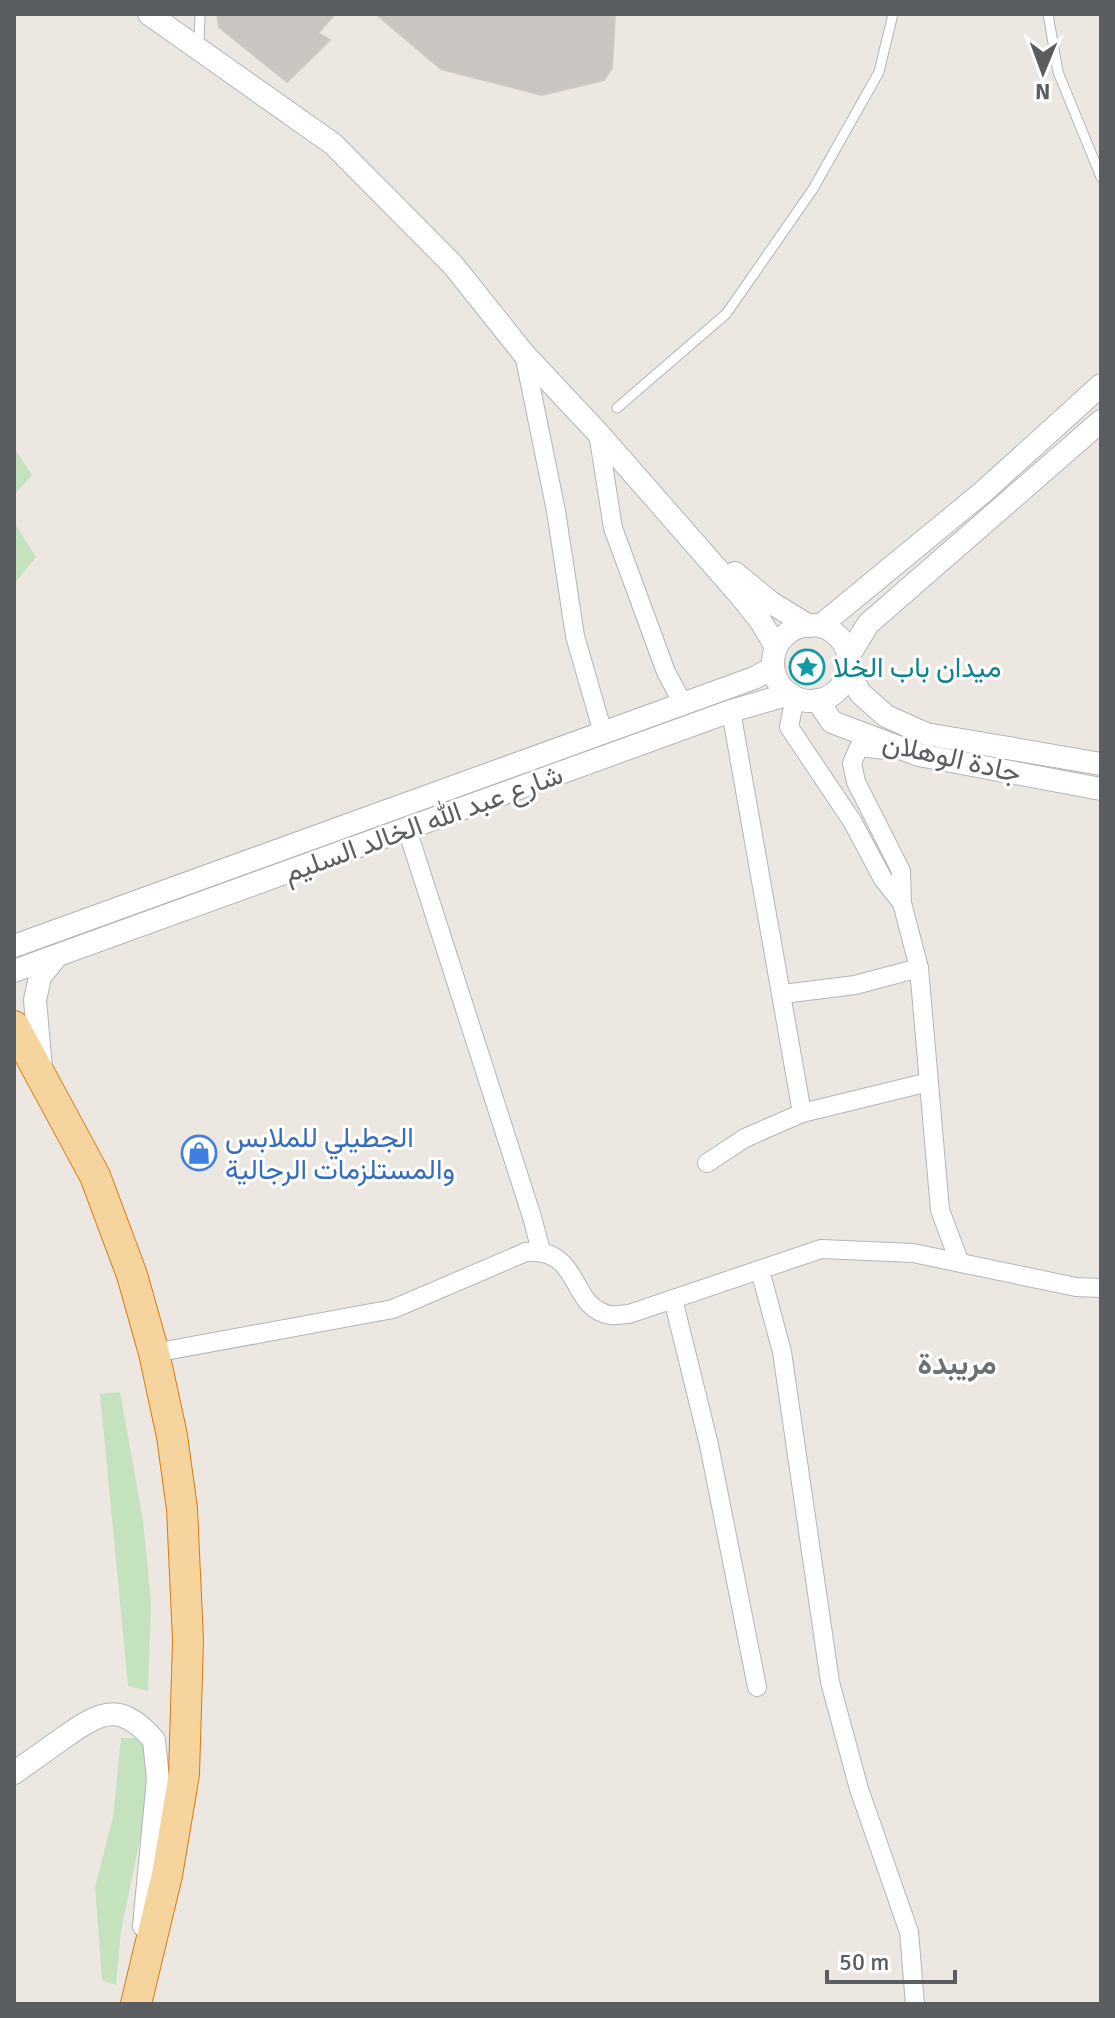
<svg xmlns="http://www.w3.org/2000/svg" width="1115" height="2018" font-family="Signika,Vazirmatn,sans-serif">
  <style>
    .green { fill: #c5e2bf }
    .building { fill: #c9c5c0; stroke: #d0c8c0; stroke-width: 2 }
    .lines { fill: none; stroke-linecap: round; stroke-linejoin: round }
    .service-casing { stroke: #b2b5b8; stroke-width: 11 }
    .minor-casing { stroke: #b2b5b8; stroke-width: 20 }
    .tertiary-casing { stroke: #b2b5b8; stroke-width: 24 }
    .trunk-casing { stroke: #db7a12; stroke-width: 32 }
    .service { stroke: #fff; stroke-width: 9 }
    .minor { stroke: #fff; stroke-width: 18 }
    .tertiary { stroke: #fff; stroke-width: 22 }
    .trunk { stroke: #f6d49d; stroke-width: 30 }
    .labels { text-anchor: middle; stroke-width: 6; stroke-linejoin: round; paint-order: stroke }
    .culture-label { font-size: 28px; fill: #0d838f; stroke: #fff; text-anchor: start }
    .street-label { font-size: 28px; fill: #5a5e61; stroke: #fff }
    .shop-label { font-size: 28px; fill: #366cbe; stroke: #fff; text-anchor: start }
    .neighbourhood-label { font-size: 30px; font-weight: bold; fill: #6b7073; stroke: #fff }
  </style>
  <rect width="100%" height="100%" fill="#ece8e1"/>
  <g class="green">
    <path d="M14,448l18,27 -18,20z"/>
    <path d="M14,522l22,35 -22,27z"/>
    <path d="M120,1392l23,128 8,81 -3,90 -20,-5 -28,-292z"/>
    <path d="M121,1738h19l11,10 -4,57 -26,126 -5,54 -14,-5 -7,-93 18,-70z"/>
  </g>
  <g class="building">
    <path d="M217,14h118l-17,19 12,7 -43,42 -68,-55z"/>
    <path d="M376,14h239l-3,54 -8,12 -62,15 -101,-26z"/>
  </g>
  <g class="lines">
    <g class="service-casing">
      <g id="service">
        <path d="M1048,14l10,58 43,105"/>
        <path d="M199,44l1,-30"/>
        <path d="M617,408l109,-94 21,-30 66,-95 66,-117 14,-58"/>
      </g>
    </g>
    <g class="minor-casing">
      <g id="minor">
        <path d="M524,354l32,157 19,125 28,97"/>
        <path d="M598,433l15,95 53,144 17,32"/>
        <path d="M795,697l-6,30 63,94 31,58 19,24"/>
        <path d="M731,711l71,402"/>
        <path d="M894,751l-35,-4 -7,16 4,19 45,89 1,32 17,65 21,242 19,51"/>
        <path d="M407,829l125,388 9,34"/>
        <path d="M783,994l72,-9 64,-17"/>
        <path d="M707,1163l38,-25 57,-25 127,-31"/>
        <path d="M760,1270l22,82 48,330 29,107 50,143 6,72"/>
        <path d="M673,1299l36,146 48,242"/>
        <path d="M154,1353l239,-44 133,-57c57,-4 42,55 84,63 5,1 13,-1 19,-1l192,-65 92,4 163,34 25,1"/>
      </g>
    </g>
    <g class="tertiary-casing">
      <g id="tertiary">
        <path d="M149,14l184,130 120,121 71,89 74,79 141,161 21,26 16,27"/>
        <path d="M735,573l35,29 39,24"/>
        <circle cx="811" cy="663" r="38"/>
        <path d="M820,626l163,-134 118,-107"/>
        <path d="M848,657l20,-33 233,-203"/>
        <path d="M848,670l12,23 26,23 40,18 175,30"/>
        <path d="M817,700l15,22 87,33 182,34"/>
        <path d="M14,946l740,-268 19,-10"/>
        <path d="M14,971l717,-260 59,-17"/>
        <path d="M41,1068l-6,-68 5,-23 16,-20"/>
        <path d="M14,1773c17,-12 35,-25 52,-37 37,-26 55,-33 88,4l4,39 -14,147"/>
      </g>
    </g>
    <g class="trunk-casing">
      <path id="trunk" d="M14,1026l81,150 37,99 22,78 18,83 10,73 6,131 -4,134 -17,101 -31,129"/>
    </g>
    <use href="#service" class="service"/>
    <use href="#minor" class="minor"/>
    <use href="#tertiary" class="tertiary"/>
    <use href="#trunk" class="trunk"/>
  </g>
  <defs>
    <g id="sight-ring" transform="scale(1.8)"><circle r="9.5" fill="#fff" stroke="#0f9aa8" stroke-width="1.5"/><path d="M0-6L1.8-2.2L6-1.7L2.9 1.2L3.7 5.4L0 3.3L-3.7 5.4L-2.9 1.2L-6-1.7L-1.8-2.2Z" fill="#0f9aa8"/></g>
    <g id="shop-ring" transform="scale(1.8)"><circle r="9.5" fill="#fff" stroke="#3f7fe0" stroke-width="1.5"/><path d="M-5-2.5h2.3a2.7 3.5 0 0 1 5.4 0H5L5.5 6h-11ZM-1.5-2.5h3a1.5 2.3 0 0 0-3 0Z" fill="#3f7fe0"/></g>
  </defs>
  <g fill-rule="evenodd">
    <use href="#sight-ring" x="807" y="667"/>
    <use href="#shop-ring" x="199" y="1153"/>
  </g>
  <g class="labels">
    <g class="culture-label">
      <text x="833" y="677">ميدان باب الخلا</text>
    </g>
    <g class="street-label">
      <text transform="translate(952 757) rotate(13)" y="10">جادة الوهلان</text>
      <text transform="translate(423 823) rotate(-20)" y="10">شارع عبد الله الخالد السليم</text>
    </g>
    <g class="shop-label">
      <text x="225" y="1147">الجطيلي للملابس<tspan x="225" dy="32">والمستلزمات الرجالية</tspan></text>
    </g>
    <g class="neighbourhood-label">
      <text x="957" y="1374">مريبدة</text>
    </g>
  </g>
  <rect width="1115" height="2018" fill="none" stroke="#5a5e61" stroke-width="32"/>
  <g transform="translate(1043 72) rotate(181)" stroke="#ffffff" stroke-width="6" paint-order="stroke">
  <path d="M0-6L14 30L0 20L-14 30Z" fill="#5a5e61"/>
  <text y="-12" font-size="22" font-weight="bold" text-anchor="middle" fill="#5a5e61">N</text>
  </g>
  <path d="M827 1970v12h128v-12" fill="none" stroke="#5a5e61" stroke-width="4"/>
  <text x="839" y="1970" font-size="24" fill="#5a5e61" stroke="#ffffff" stroke-width="6" paint-order="stroke">50 m</text>
</svg>
